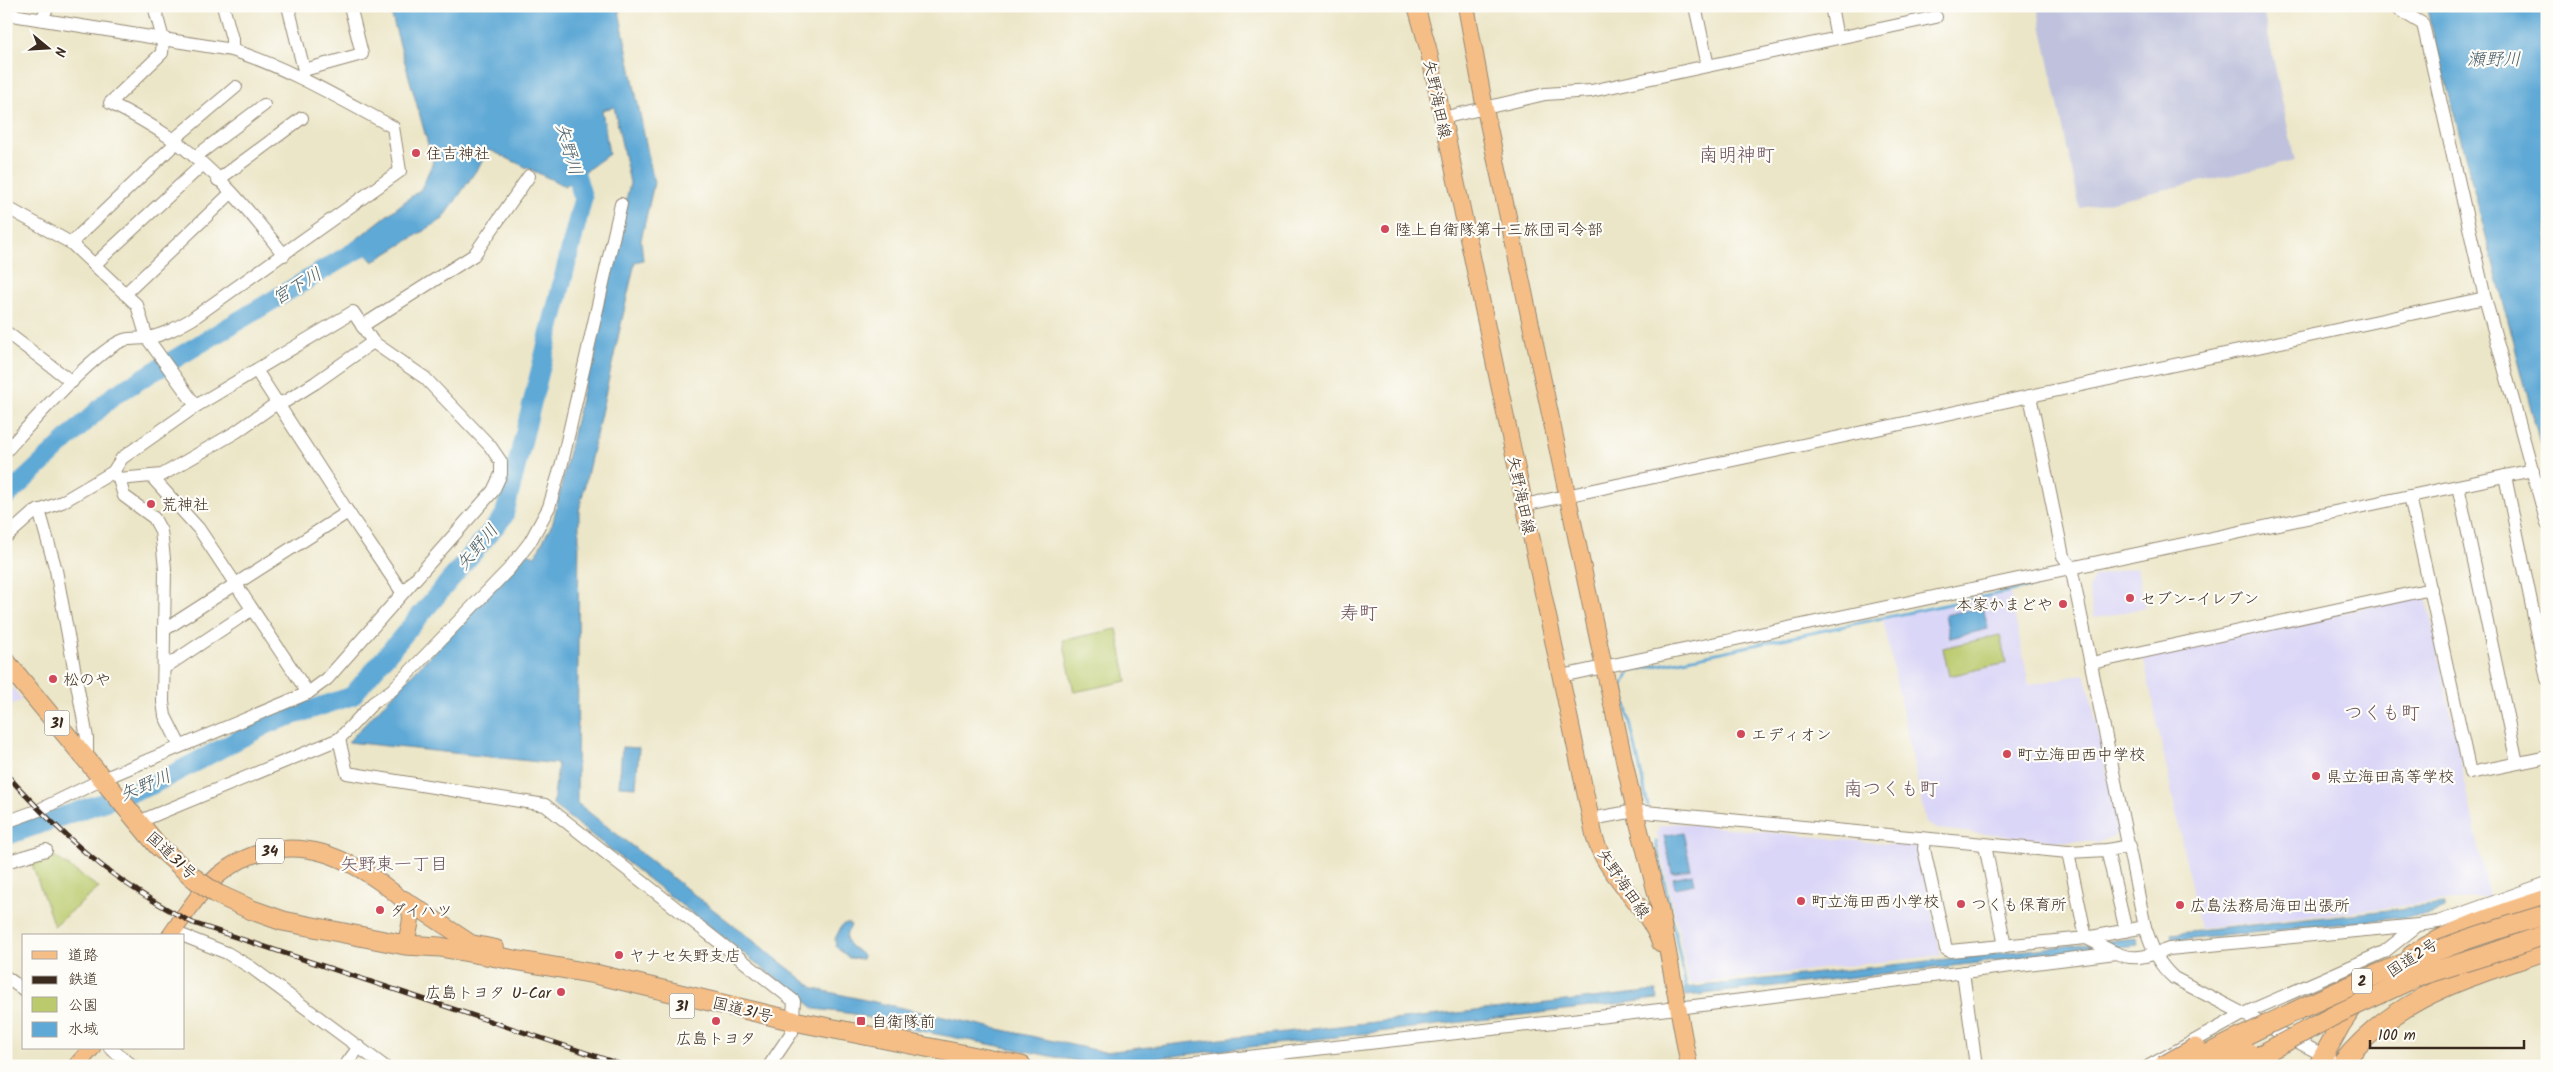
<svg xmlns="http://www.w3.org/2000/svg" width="2553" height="1072" font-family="Kalam,'Klee One',sans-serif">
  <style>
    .built { fill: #dad6f7 }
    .industrial { fill: #c0c2dd }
    .green { fill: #baca6d; stroke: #7a7a46 }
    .water { fill: #5ea9d6; stroke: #4c6a7a }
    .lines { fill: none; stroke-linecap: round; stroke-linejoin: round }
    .stream { stroke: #5ea9d6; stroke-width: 3 }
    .river { stroke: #5ea9d6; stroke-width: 19 }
    .minor-casing { stroke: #948873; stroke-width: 14 }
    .major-casing { stroke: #948873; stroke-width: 18 }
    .highway-casing { stroke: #948873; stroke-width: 21 }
    .minor { stroke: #fff; stroke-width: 12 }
    .major { stroke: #f6be87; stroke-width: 16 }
    .highway { stroke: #f6be87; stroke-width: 19 }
    .rail-casing { stroke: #3b2a1e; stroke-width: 5 }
    .rail { stroke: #fdfcf7; stroke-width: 3; stroke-dasharray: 9; stroke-linecap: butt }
    .highway-bridge-casing { stroke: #948873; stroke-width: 21; stroke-linecap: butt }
    .highway-bridge { stroke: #f6be87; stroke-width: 19 }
    .poi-dot { fill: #d1495b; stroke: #fdfcf7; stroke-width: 2 }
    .labels { text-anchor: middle; stroke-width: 4.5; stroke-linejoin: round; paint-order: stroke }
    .shield { fill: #fdfcf7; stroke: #75695f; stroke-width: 1 }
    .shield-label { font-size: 15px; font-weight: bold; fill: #3b2a1e }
    .street-label { font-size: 16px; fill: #3b2a1e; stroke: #fdfcf7 }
    .poi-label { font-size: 16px; fill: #3b2a1e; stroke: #fdfcf7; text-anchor: start }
    .water-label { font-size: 18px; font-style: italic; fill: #495d68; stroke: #fdfcf7 }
    .neighbourhood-label { font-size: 18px; fill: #6d545f; stroke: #fdfcf7 }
    .quarter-label { font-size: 19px; fill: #6d545f; stroke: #fdfcf7 }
  </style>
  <rect width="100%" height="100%" fill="#fdfcf7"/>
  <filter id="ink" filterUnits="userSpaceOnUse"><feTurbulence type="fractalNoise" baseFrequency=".02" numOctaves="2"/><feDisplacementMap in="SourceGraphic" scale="10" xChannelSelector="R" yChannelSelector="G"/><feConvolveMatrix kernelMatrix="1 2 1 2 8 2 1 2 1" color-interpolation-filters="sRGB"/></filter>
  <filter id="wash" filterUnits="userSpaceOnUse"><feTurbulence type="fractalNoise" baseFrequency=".0096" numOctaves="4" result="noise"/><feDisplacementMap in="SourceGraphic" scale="20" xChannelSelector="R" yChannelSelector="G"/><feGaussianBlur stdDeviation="1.12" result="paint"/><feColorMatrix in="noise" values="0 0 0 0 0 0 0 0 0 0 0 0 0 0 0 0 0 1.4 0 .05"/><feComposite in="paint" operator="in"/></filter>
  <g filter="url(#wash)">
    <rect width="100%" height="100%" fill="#ece6c8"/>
    <g class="built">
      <path d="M2137,567l8,41 -51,10 -5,-27 5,-15z"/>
      <path d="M2010,593l19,92 54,-11 3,2 33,152 -5,9 -17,5 -43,-1 -117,-12 -11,-6 -43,-204z"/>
      <path d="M2426,595l63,301 -289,33 -57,-274z"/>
      <path d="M6,680l16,20 -16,7z"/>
      <path d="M1676,823l242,24 23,108 -251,29 -33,-151 2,-7z"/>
    </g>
    <path class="industrial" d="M2037,6h225l33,155 -215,47z"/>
    <g class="green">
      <path d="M1117,629l10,52 -53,11 -11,-52z"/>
      <path d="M2000,635l6,28 -57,13 -6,-28z"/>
      <path d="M50,853l49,35 -45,38 -24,-67z"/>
    </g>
    <g class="water">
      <path d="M389,6h229l36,177 -13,57 2,20 -8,2 -56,249 -2,292 238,186 289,63 552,-61 2,8 -561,66 -197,-38 -46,-13 -39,-5 -262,-204 5,-41 -210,-22 179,-189 8,3 18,-34 77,-339 -16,-76 -12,3 7,44 -44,32 -75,-36 -47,69 -70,43 -19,-21 67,-52 12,-27z"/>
      <path d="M2426,6h121v464z"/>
      <path d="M1983,607l5,22 -38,9 -5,-23z"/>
      <path d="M622,747l17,1 -3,39 -17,-1z"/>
      <path d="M1683,832l8,37 -19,4 -8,-37z"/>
      <path d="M1692,874l2,10 -19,4 -2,-10z"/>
      <path d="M2444,904v5l-17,6 -254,26 -2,-7z"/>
      <path d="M847,923l4,2c-1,5 -5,7 -5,12 0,9 11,13 17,18l-1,4 -13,-1 -13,-11 -1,-8 7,-14z"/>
      <path d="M2137,938l1,7 -452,51 -2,-8z"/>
    </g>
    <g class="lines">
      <g class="stream">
        <path d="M1648,806l-26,-121 9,-14 413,-87"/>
        <path d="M1656,842l31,149"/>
      </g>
      <g class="river">
        <path d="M6,497l107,-101 267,-160"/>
        <path d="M6,836l144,-50 120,-63 82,-27 152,-180 79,-318 -13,-44"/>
      </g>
    </g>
  </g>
  <g filter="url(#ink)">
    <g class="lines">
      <g class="minor-casing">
        <g id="minor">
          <path d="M154,6l9,33 -1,14 -52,50c20,10 40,21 59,34 45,30 82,76 115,118"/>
          <path d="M223,6l9,33v11"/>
          <path d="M288,6l16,64"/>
          <path d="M1695,6l13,60"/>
          <path d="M1831,6l6,32"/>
          <path d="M2393,6l30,18 62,274 62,226"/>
          <path d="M6,14l226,36c57,18 108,49 161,77l7,44 -208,148c-14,8 -28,16 -45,19 -8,1 -16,0 -23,2 -28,9 -96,87 -118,111"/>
          <path d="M42,19l6,-13"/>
          <path d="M301,77l3,-7 58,-16 -12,-48"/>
          <path d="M1442,118l103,-24 46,-3 345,-74"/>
          <path d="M173,140l63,-53"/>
          <path d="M195,157l69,-52"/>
          <path d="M218,180l84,-62"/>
          <path d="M6,207l65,36 66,62 10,33 49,68"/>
          <path d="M71,243l106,-101"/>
          <path d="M94,265l108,-100"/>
          <path d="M125,294l106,-101"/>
          <path d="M362,326l112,-71 55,-79"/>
          <path d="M6,332l66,50"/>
          <path d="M256,370l92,142 54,80"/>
          <path d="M2030,396l33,160 8,11 74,360c8,22 11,35 29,51l155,80"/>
          <path d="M113,472l6,7 43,-4 74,-43 41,-29 9,-2 29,-18 58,-41"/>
          <path d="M151,476l48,53 109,164"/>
          <path d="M2505,476l42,203"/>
          <path d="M119,479l5,17 30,22 7,13 4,37 -2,134 2,14 15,30"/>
          <path d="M2458,486l59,277"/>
          <path d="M2410,496l60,277 77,-16"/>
          <path d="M1524,505l961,-207"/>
          <path d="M39,510l17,60 31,168v22"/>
          <path d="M6,537l27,-24 29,-11 51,-30 9,-14 74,-52 157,-94 20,30 52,36 65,68 11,16v12l-8,17 -166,188 -19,14 -205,86 -64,31 -33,12"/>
          <path d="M164,630l184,-118"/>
          <path d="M2092,663l339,-74"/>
          <path d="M164,668l87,-58"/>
          <path d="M1561,676l972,-206"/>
          <path d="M339,739l8,34 198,32 249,196 -2,31 -23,34"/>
          <path d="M1591,819l44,-8 433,41 39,-2 23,-4"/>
          <path d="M138,822l201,-83 34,-36 19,-13 117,-121 21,-27 19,-35 13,-44 59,-259"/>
          <path d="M1925,839l-1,10 22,100 4,2 136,-13 59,-11"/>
          <path d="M1985,845l20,101"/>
          <path d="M2107,850l19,81"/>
          <path d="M2068,852l18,86 30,15"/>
          <path d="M6,862l40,-12"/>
          <path d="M184,936l43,17 25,15 132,98"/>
          <path d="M1963,972l13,94"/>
          <path d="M6,977l18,13"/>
          <path d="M110,1048l23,18"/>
          <path d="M345,1066l14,-19"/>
          <path d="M1168,1066l518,-59 430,-54c19,9 34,2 53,-4l249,-24 20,-3 109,-39"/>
          <path d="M2149,1066l94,-52 141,-62 34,-27"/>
        </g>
      </g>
      <g class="major-casing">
        <g id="major">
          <path d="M1416,6l12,42 167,791c13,39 51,65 65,104"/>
          <path d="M1466,6l19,103 119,558 31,144 25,98 29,157"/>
          <path d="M404,899l67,44 25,5"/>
          <path d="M170,936c23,-33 43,-67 83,-81 50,-17 91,1 131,30 9,7 22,15 26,27 3,9 -3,24 -5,33"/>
          <path d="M76,1066l16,-18"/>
        </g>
      </g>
      <g class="highway-casing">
        <g id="highway">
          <path d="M6,662l152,184 37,33"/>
          <path d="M217,894l35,16 31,11 122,24 35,2 155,27 199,47 228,45"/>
          <path d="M2412,955c42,-26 88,-41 135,-56"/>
          <path d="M2318,1066l23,-42 16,-23"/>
          <path d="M2340,1066c54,-70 128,-88 207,-116"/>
        </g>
      </g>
      <use href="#minor" class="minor"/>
      <use href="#major" class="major"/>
      <use href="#highway" class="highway"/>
      <g class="rail-casing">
        <path id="rail" d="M6,774c60,66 107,108 187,149l433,143"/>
      </g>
      <use href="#rail" class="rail"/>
      <g class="highway-bridge-casing">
        <g id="highway-bridge">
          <path d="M195,879l22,15"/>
          <path d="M2163,1066l32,-18"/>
          <path d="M2185,1066c90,-47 183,-91 278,-125 28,-10 56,-18 84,-27"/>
          <path d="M2222,1066l27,-13"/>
          <path d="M2240,1066l97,-52 82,-38 68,-21 60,-21"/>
        </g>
      </g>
      <use href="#highway-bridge" class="highway-bridge"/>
    </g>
  </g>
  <g class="poi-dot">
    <circle cx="416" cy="153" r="5"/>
    <circle cx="1385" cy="229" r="5"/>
    <circle cx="151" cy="504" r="5"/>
    <circle cx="2130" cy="598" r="5"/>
    <circle cx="2063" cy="604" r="5"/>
    <circle cx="53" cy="679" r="5"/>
    <circle cx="1741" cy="734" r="5"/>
    <circle cx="2007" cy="754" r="5"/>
    <circle cx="2316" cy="776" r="5"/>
    <circle cx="1801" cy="901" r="5"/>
    <circle cx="1961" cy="904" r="5"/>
    <circle cx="2180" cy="905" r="5"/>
    <circle cx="380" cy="910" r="5"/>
    <circle cx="619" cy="955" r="5"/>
    <circle cx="561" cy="992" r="5"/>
    <circle cx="716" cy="1021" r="5"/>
    <rect x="856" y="1016" width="10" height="10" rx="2.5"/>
  </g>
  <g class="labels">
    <g class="shield">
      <rect x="44.5" y="710.5" width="25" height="25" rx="4"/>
      <rect x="256" y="838.5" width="28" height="25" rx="4"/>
      <rect x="2352" y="968.5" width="20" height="25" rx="4"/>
      <rect x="669.5" y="993.5" width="25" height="25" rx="4"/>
    </g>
    <g class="shield-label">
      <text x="57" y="728">31</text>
      <text x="270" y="856">34</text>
      <text x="2362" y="986">2</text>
      <text x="682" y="1011">31</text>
    </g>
    <g class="street-label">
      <text transform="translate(1438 99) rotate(78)" y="6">矢野海田線</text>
      <text transform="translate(1522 495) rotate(78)" y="6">矢野海田線</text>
      <text transform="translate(172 855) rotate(43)" y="6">国道31号</text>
      <text transform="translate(1624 883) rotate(56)" y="6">矢野海田線</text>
      <text transform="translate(2412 957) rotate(-33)" y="6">国道2号</text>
      <text transform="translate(743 1009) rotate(14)" y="6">国道31号</text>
    </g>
    <g class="poi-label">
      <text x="426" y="159">住吉神社</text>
      <text x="1395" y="235">陸上自衛隊第十三旅団司令部</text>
      <text x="161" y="510">荒神社</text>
      <text x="2140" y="604">セブン-イレブン</text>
      <text x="2053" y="610" text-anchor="end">本家かまどや</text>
      <text x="63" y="685">松のや</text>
      <text x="1751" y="740">エディオン</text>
      <text x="2017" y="760">町立海田西中学校</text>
      <text x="2326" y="782">県立海田高等学校</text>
      <text x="1811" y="907">町立海田西小学校</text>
      <text x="1971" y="910">つくも保育所</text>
      <text x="2190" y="911">広島法務局海田出張所</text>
      <text x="390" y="916">ダイハツ</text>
      <text x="629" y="961">ヤナセ矢野支店</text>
      <text x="551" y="998" text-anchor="end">広島トヨタ U-Car</text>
      <text x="871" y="1027">自衛隊前</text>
      <text x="716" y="1044" text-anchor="middle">広島トヨタ</text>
    </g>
    <g class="water-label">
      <text x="2494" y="65">瀬野川</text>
      <text transform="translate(569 149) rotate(74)" y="6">矢野川</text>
      <text transform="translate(297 286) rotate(-31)" y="6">宮下川</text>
      <text transform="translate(477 547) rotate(-50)" y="6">矢野川</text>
      <text transform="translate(145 785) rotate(-23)" y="6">矢野川</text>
    </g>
    <g class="neighbourhood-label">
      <text x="394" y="870">矢野東一丁目</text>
    </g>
    <g class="quarter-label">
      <text x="1737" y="161">南明神町</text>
      <text x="1359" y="619">寿町</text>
      <text x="2382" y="719">つくも町</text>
      <text x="1891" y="795">南つくも町</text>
    </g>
  </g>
  <rect width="2553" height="1072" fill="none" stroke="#fdfcf7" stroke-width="25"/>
  <rect x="22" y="934" width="162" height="115" fill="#fdfcf7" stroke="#afa8a0"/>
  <rect x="32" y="951" width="25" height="8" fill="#f6be87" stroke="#afa8a0"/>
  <text x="68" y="960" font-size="15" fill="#3b2a1e">道路</text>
  <rect x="32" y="976" width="25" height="8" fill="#3b2a1e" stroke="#afa8a0"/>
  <text x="68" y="984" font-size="15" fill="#3b2a1e">鉄道</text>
  <rect x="32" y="997" width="25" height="15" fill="#baca6d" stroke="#afa8a0"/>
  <text x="68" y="1010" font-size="15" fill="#3b2a1e">公園</text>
  <rect x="32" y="1022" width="25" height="15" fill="#5ea9d6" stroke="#afa8a0"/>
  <text x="68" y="1034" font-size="15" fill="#3b2a1e">水域</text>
  <g transform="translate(48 48) rotate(108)" stroke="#fdfcf7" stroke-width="4" paint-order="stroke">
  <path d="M0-4L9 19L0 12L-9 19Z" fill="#3b2a1e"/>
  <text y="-8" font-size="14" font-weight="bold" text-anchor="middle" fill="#3b2a1e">N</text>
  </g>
  <path d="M2370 1040v8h154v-8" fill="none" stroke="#3b2a1e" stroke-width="2.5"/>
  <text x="2378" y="1040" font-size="15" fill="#3b2a1e" stroke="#fdfcf7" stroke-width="4" paint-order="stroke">100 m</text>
</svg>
